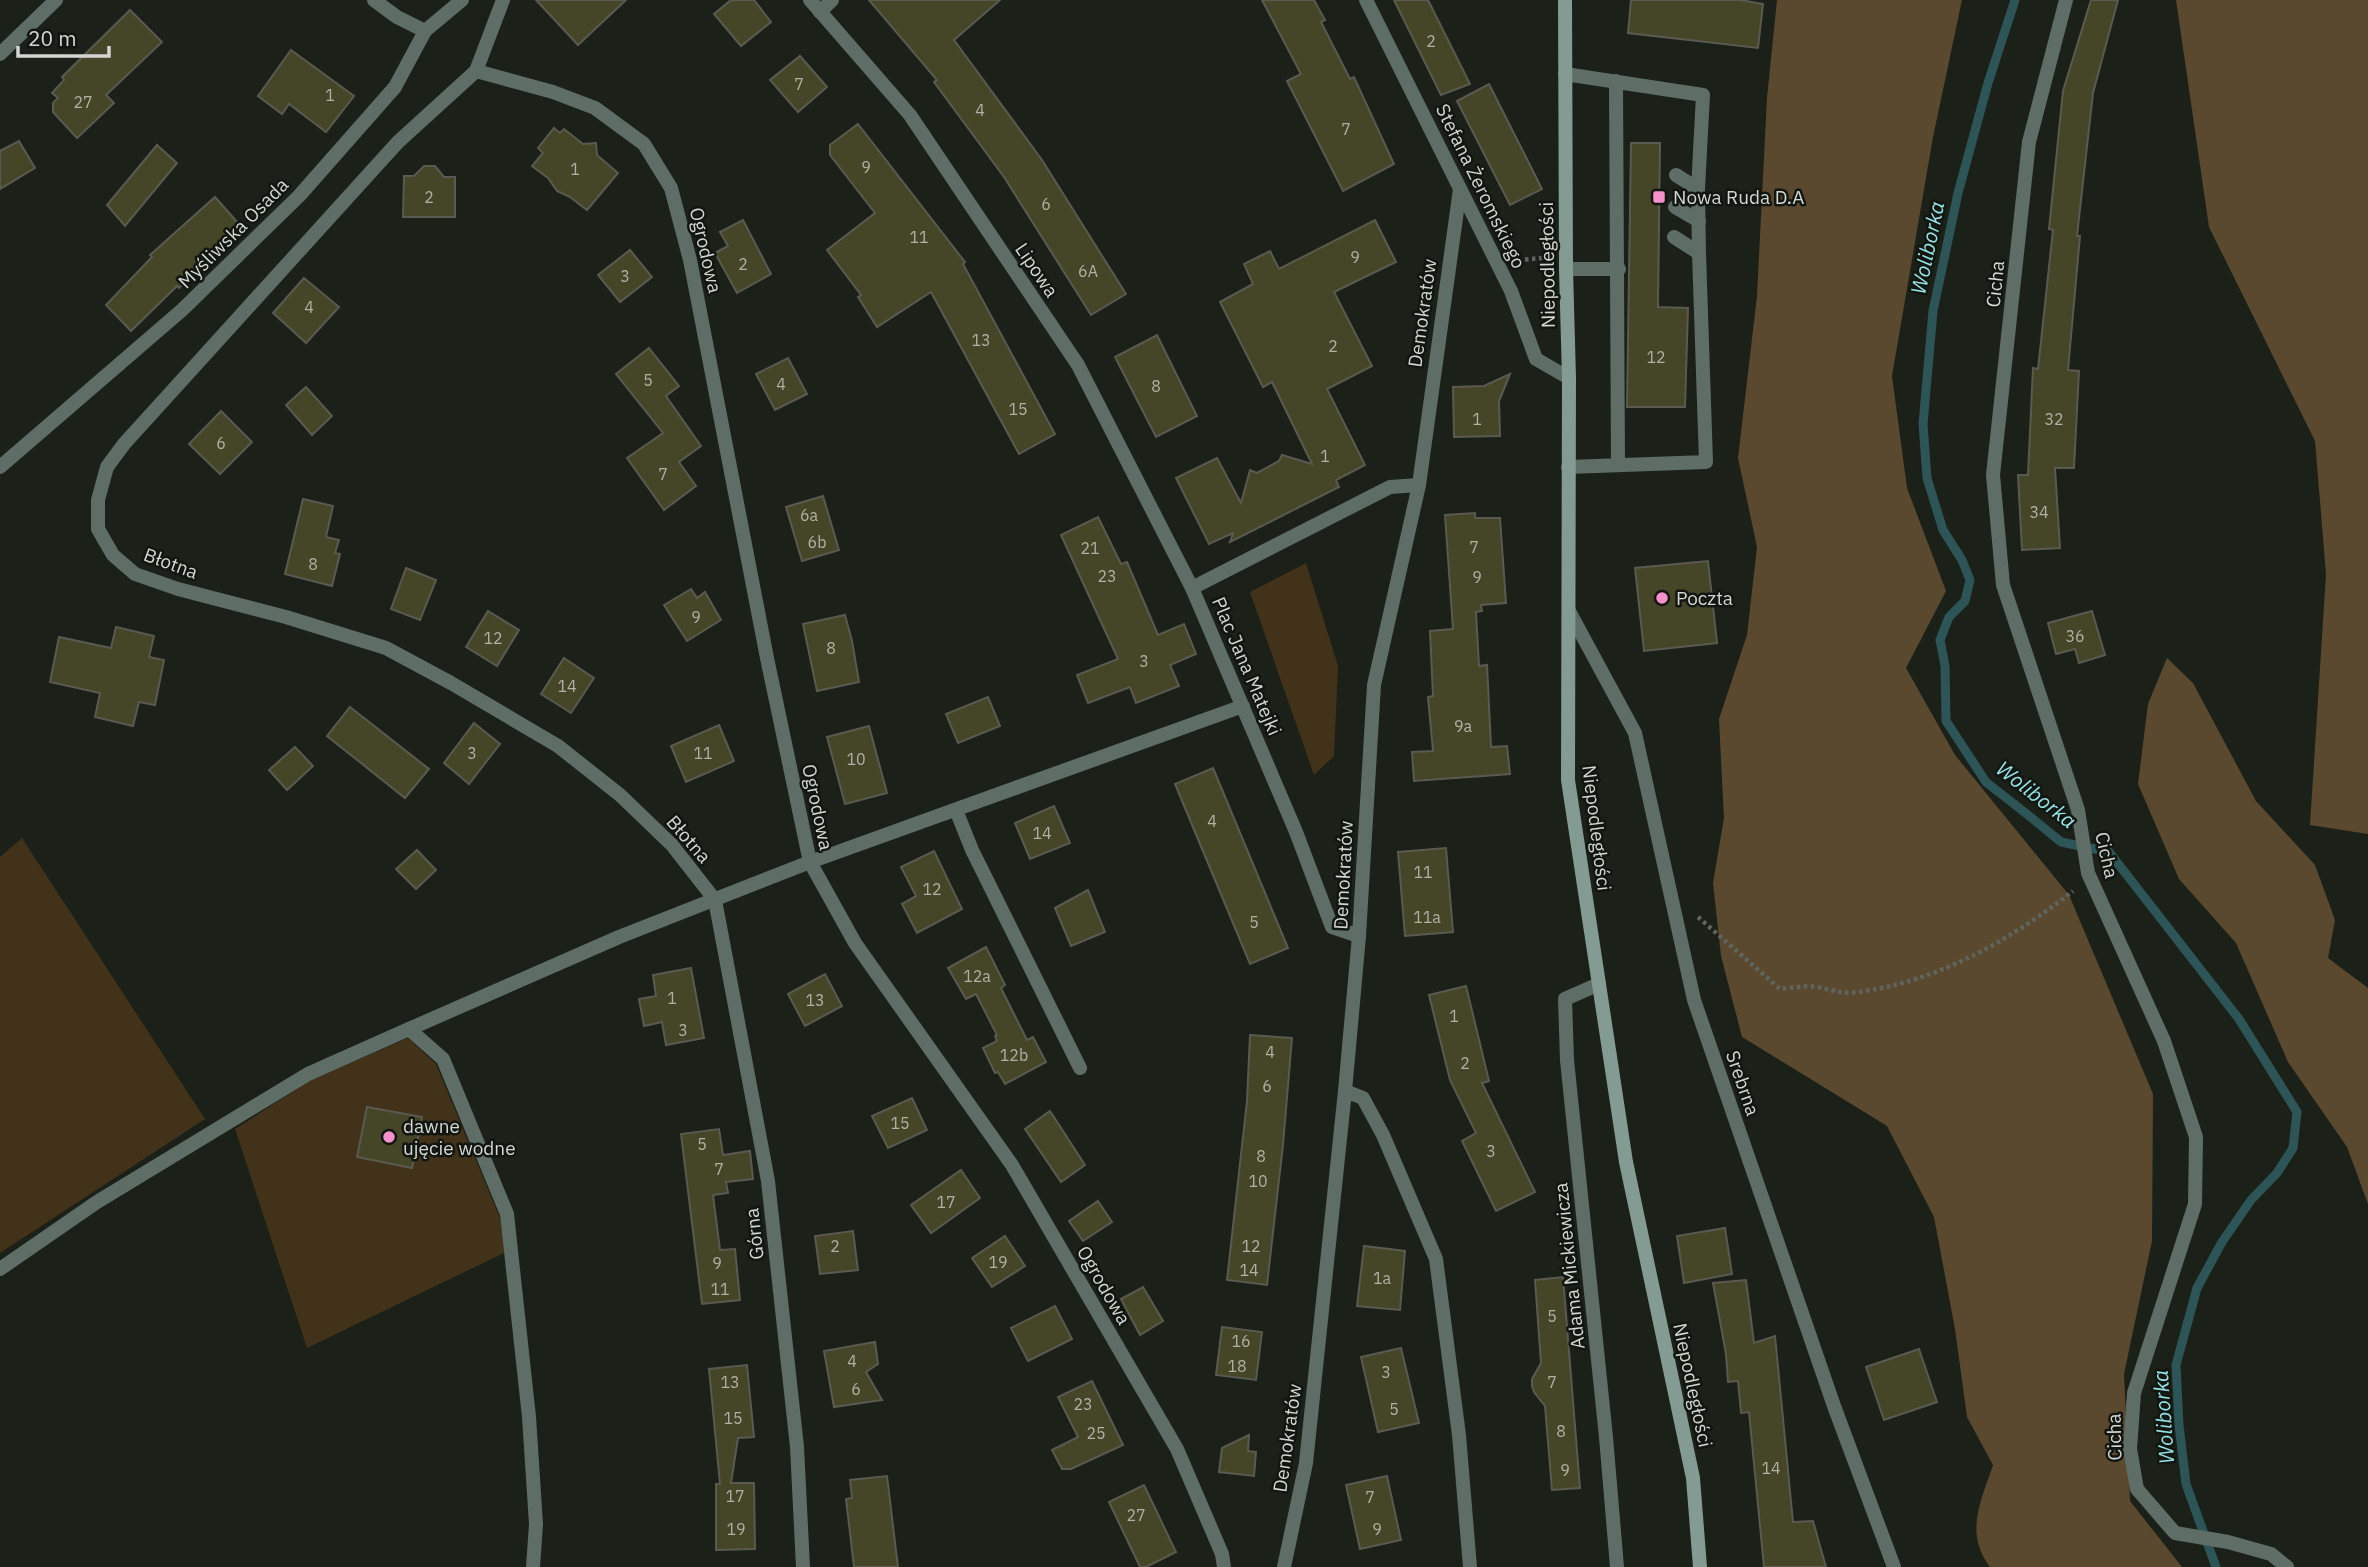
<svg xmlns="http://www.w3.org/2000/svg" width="2368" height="1567" font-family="'IBM Plex Sans',sans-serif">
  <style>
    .green { fill: #423219 }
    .forest { fill: #5a492f }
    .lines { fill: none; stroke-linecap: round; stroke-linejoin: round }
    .stream { stroke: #2d5558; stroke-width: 9 }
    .building { fill: #454527; stroke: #5a5a51; stroke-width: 2 }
    .path { stroke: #60645e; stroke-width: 4.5; stroke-dasharray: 3.5 3.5; stroke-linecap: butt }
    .lane { stroke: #5e6e67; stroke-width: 14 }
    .street { stroke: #5e6e67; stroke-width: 14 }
    .secondary { stroke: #839b92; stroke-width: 14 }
    .poi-dot { fill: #f890cc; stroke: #121610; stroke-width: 2.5 }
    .labels { text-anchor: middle; stroke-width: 5; stroke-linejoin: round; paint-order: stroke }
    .number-label { font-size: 16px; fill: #b0b2a7 }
    .street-label { font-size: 19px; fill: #d3d6d2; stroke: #121610 }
    .poi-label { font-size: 19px; fill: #d3d6d2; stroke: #121610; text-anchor: start }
    .water-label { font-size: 21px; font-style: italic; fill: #96e3e7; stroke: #121610 }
  </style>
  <rect width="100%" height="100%" fill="#1b2019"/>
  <g class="green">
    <path d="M1306,563l32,103 -4,90 -20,19 -64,-183z"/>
    <path d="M22,838l183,281 -205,134v-396z"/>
    <path d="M408,1038l28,26 64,154 6,34 -199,96 -72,-219 76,-49z"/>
  </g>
  <g class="forest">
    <path d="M1777,0h185l-29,137 -41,239 15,112 39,103 -40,77 49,87 114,140 84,199 -1,147 -28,133 6,127 52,66h-192c-26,-34 -9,-66 3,-102l-26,-48 -12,-88 -21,-112 -47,-91 -145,-89 -21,-81 -8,-73 11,-65 -5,-99 28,-84 10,-88 -19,-89 19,-162 10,-198z"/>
    <path d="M2176,0h192v834l-58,-9 16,-251 -11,-133 -106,-214z"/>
    <path d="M2167,658l26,25 63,118 59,64 20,55 -7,38 40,30v216l-21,-57 -59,-85 -52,-119 -57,-64 -41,-95 10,-80z"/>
  </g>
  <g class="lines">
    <path class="stream" d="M2015,0l-27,83 -30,110 -25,118 -10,113 4,54 16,52 19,30 8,20 -5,21 -16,16 -9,23 5,26 1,55 40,61 47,37 28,23 48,10 130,167 58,93 -4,36 -16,25 -26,27 -29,42 -25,46 -21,77 3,60 7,59 30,83"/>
  </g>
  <g class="building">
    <path d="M536,0h90l-48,45z"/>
    <path d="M731,0h23l17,22 -30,24 -27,-32z"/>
    <path d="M869,0h131l-46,40 88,120 84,134 -35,21 -87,-138 -70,-95 3,-2z"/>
    <path d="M1262,0h52l11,20 -4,2 29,57 4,-2 40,87 -51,27 -56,-110 14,-7z"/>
    <path d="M1394,0h34l42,84 -29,11z"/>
    <path d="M1631,0h110l22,4 -5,44 -130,-15z"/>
    <path d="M2091,0h27l-25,93 -16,143h3l-12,134 11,1 -5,97h-19l5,80 -38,2 -4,-75h10l5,-107 5,1 15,-139 -4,-1 14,-138z"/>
    <path d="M130,10l32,32 -56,53 8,8 -37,35 -24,-26v-9l5,-5 -6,-5 12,-13 -2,-3z"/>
    <path d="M291,50l63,46 -28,36 -37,-28 -7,10 -24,-18z"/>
    <path d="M800,56l27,31 -29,25 -28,-32z"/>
    <path d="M1489,84l53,105 -32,16 -53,-104z"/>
    <path d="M858,124l107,138 -2,2 92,170 -36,20 -88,-162 -54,35 -19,-30 3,-2 -34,-45 48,-37 -45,-58v-10z"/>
    <path d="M554,128l6,5 4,-4 19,15 13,-1 1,12 21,18 -31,37 -17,-13 -13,-6 -9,-13 -16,-12 11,-13 -5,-5z"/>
    <path d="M19,141l16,27 -35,21v-38z"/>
    <path d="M1631,143h29l-2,164 30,1 -3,99h-58z"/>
    <path d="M157,145l20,18 -52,63 -18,-21z"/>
    <path d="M424,166h11l9,11h11v40h-52l1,-41h10z"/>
    <path d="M215,197l30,34 -66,57 -2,-2 -46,45 -25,-26 46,-48 -2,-2z"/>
    <path d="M743,220l28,54 -34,19 -22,-40 13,-7 -8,-14z"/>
    <path d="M1375,220l21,42 -62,30 38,74 -45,23 38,76 -29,15 3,7 -109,55 3,-9 -24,11 -33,-66 41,-20 24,45 9,-33 7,3 22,-12 3,-6 30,9 -40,-82 -9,5 -43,-85 33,-18 -9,-20 26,-13 9,18z"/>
    <path d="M630,250l22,27 -32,25 -22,-27z"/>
    <path d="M304,278l35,29 -33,36 -33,-30z"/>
    <path d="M1157,335l40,81 -41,21 -41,-80z"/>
    <path d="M649,348l30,38 -13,10 35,50 -22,16 17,24 -32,24 -37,-52 36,-25 -47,-59z"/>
    <path d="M788,358l19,36 -32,16 -19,-36z"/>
    <path d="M1510,374l-11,27 1,35 -46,1 -1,-50 31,-1z"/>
    <path d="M306,387l26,29 -20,19 -26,-30z"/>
    <path d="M221,411l31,31 -32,32 -31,-30z"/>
    <path d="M823,496l16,54 -37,11 -16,-54z"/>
    <path d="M303,499l30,7 -7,31 13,3 -4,13 5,1 -8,32 -47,-12z"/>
    <path d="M1475,513v5h25l6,85 -25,2 1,6 -6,1 3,54 8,-1 4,82 16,-1 3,28 -96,7 -2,-29 21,-1 -5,-54 5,-1 -3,-65 23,-2 -8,-114z"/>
    <path d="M1098,517l23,47 6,-2 31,73 26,-11 12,30 -26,11 9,21 -43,17 -6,-16 -42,16 -11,-28 41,-16 -57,-124z"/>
    <path d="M1708,561l9,82 -73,8 -9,-83z"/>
    <path d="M406,568l30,12 -16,40 -29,-11z"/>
    <path d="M691,589l6,9 8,-6 16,28 -34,21 -23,-36z"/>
    <path d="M488,611l31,19 -22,36 -31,-19z"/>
    <path d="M2092,611l13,44 -26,8 -4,-14 -19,5 -8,-31z"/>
    <path d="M845,615l7,26 7,41 -42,9 -14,-67z"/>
    <path d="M116,627l38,9 -5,21 15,3 -9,45 -16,-3 -6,24 -38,-9 5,-24 -50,-11 9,-45 52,11z"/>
    <path d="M564,658l30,20 -23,35 -30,-19z"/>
    <path d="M988,697l12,29 -42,17 -12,-29z"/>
    <path d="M350,707l79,62 -24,29 -78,-62z"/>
    <path d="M474,723l26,21 -31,40 -25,-21z"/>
    <path d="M719,725l15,36 -48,21 -15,-36z"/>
    <path d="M869,726l18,67 -42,11 -18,-67z"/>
    <path d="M295,747l18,19 -26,24 -18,-20z"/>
    <path d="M1213,768l75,180 -38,16 -75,-180z"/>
    <path d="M1054,806l16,37 -40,16 -15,-36z"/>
    <path d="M1446,848l7,84 -48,4 -7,-84z"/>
    <path d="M417,850l19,20 -20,19 -20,-20z"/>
    <path d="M934,851l28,58 -45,24 -15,-29 14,-8 -15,-29z"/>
    <path d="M1088,890l17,42 -34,14 -16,-38z"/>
    <path d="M986,947l19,38 -4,3 26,52 6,-3 13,25 -41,22 -7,-12 -3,1 -12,-25 14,-7 -2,-5 2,-1 -21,-41 -10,5 -18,-31z"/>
    <path d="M691,968l13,70 -38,7 -4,-23 -18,4 -5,-27 17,-3 -3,-21z"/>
    <path d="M825,974l17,32 -37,20 -17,-32z"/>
    <path d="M1466,986l23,95 -7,2 53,109 -39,19 -34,-70 14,-8 -26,-53 -21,-85z"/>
    <path d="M1250,1035l42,3 -9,107 -16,140 -40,-5 20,-179z"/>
    <path d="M912,1098l15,32 -39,18 -16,-32z"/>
    <path d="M367,1107l55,10 -10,51 -55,-11z"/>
    <path d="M1050,1111l35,54 -24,17 -36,-53z"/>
    <path d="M719,1129l4,26 27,-4 3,28 -27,3 2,11 -15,2 7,55 15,-1 5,51 -38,4 -21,-170z"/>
    <path d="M961,1170l19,28 -49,35 -20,-28z"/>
    <path d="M1098,1201l14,21 -29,19 -14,-20z"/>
    <path d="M1725,1228l7,46 -48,9 -7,-47z"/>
    <path d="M853,1231l5,39 -38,4 -5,-38z"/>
    <path d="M1005,1236l20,30 -33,21 -20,-29z"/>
    <path d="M1364,1246l41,5 -5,59 -43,-4z"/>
    <path d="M1563,1277l17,211 -28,2 -7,-84 -11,-14 -2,-6v-7l9,-16 -6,-83z"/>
    <path d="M1746,1280l8,63 21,-7 18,186 20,-1 13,46h-62l-15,-155 -8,1 -3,-32 -10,1 -2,-28 -13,-71z"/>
    <path d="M1143,1287l20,34 -23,14 -19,-36z"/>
    <path d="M1055,1306l17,33 -44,22 -17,-33z"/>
    <path d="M1222,1327l40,5 -6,48 -40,-5z"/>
    <path d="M875,1342l3,22 -12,8 16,28 -48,7 -10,-56z"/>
    <path d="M1401,1348l18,75 -41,9 -17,-75z"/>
    <path d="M1919,1349l18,53 -53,18 -18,-53z"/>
    <path d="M747,1365l7,72 -16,1 -7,45h23l1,66 -39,1v-66h4l-11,-115z"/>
    <path d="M1092,1381l31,64 -52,24h-9l-10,-19 26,-13 -20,-40z"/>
    <path d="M1249,1435l-1,16 8,1 -2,24 -35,-4 3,-24z"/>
    <path d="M887,1476l11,91h-44l-8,-68 6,-1 -2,-18z"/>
    <path d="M1387,1476l14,64 -41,9 -14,-64z"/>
    <path d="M1144,1485l32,67 -30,15h-6l-31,-65z"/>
  </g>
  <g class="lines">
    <g class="path">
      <path d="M1518,260l25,-2"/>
      <path d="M1698,917l82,72c11,-1 26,-4 37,-2 21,4 25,8 48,4 77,-12 147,-52 208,-100"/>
    </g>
    <g class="lane">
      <path d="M1565,74l138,21 -5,94 1,64 7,209 -138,5"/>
      <path d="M1616,81l2,384"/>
      <path d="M1676,175l22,14"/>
      <path d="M1675,207l24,14"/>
      <path d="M1674,237l25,16"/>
      <path d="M1566,269h53"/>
      <path d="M956,810l16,40 108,218"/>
      <path d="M1345,1091l18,7 20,37 53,124 23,176 11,132"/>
    </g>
    <g class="street">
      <path d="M374,0l23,17 28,14"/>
      <path d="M503,0l-27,71 -78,71 -274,302 -17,23 -9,33v29l15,26 22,19 43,15 108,28 100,31 65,35 107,63 62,49 52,50 43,55 53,281 29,266 6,120"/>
      <path d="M810,0l100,115 168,250 114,223 104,244 36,95 27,9"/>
      <path d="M1366,0l145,291 25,68 33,19"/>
      <path d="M2066,0l-37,142 -36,333 10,110 75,225 10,63 76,168 32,96 -1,67 -61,189 -4,56 7,40 38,44 53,9 43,12 16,13"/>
      <path d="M820,12l12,-12"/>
      <path d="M0,54l56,-54"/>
      <path d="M476,71l77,21 42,16 49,36 27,44 19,72 77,398 43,204 45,81 157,222 165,284 45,105 2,13"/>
      <path d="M0,467l182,-157 117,-114 96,-109 30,-56 37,-31"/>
      <path d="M1192,588l198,-101 29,-2"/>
      <path d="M1569,611l66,122 59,267 140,406 60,161"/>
      <path d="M1599,984l-34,15 2,61 39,377 11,130"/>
      <path d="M0,1269l97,-67 211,-128 101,-45"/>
      <path d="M533,1567l3,-43 -7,-107 -22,-203 -64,-155 -34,-30 210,-92 191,-75 433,-156"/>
      <path d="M1284,1567l22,-104 39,-372 14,-155 15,-251 45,-200 41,-296"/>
    </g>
    <path class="secondary" d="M1565,0l1,269 3,109 -1,402 58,382 67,316 7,89"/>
  </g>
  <g class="poi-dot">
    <rect x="1652" y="190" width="14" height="14" rx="3.5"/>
    <circle cx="1662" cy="598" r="7"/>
    <circle cx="389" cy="1137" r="7"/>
  </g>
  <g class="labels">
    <g class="number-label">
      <text x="1431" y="47">2</text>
      <text x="799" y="90">7</text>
      <text x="330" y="101">1</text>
      <text x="83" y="108">27</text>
      <text x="980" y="116">4</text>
      <text x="1346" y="135">7</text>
      <text x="866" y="173">9</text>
      <text x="575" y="175">1</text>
      <text x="429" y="203">2</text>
      <text x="1046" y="210">6</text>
      <text x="919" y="243">11</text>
      <text x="1355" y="263">9</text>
      <text x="743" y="270">2</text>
      <text x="1088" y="277">6A</text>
      <text x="625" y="282">3</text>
      <text x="309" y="313">4</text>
      <text x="981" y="346">13</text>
      <text x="1333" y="352">2</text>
      <text x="1656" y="363">12</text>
      <text x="648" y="386">5</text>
      <text x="781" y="390">4</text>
      <text x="1156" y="392">8</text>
      <text x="1018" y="415">15</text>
      <text x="1477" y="425">1</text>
      <text x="2054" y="425">32</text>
      <text x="221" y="449">6</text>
      <text x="1325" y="462">1</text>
      <text x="663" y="480">7</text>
      <text x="2039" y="518">34</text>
      <text x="809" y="521">6a</text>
      <text x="817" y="548">6b</text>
      <text x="1474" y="553">7</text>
      <text x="1090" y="554">21</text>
      <text x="313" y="570">8</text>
      <text x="1107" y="582">23</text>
      <text x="1477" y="583">9</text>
      <text x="696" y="623">9</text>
      <text x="2075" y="642">36</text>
      <text x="493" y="644">12</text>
      <text x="831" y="654">8</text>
      <text x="1144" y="667">3</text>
      <text x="567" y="692">14</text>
      <text x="1463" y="732">9a</text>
      <text x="472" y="759">3</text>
      <text x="703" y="759">11</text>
      <text x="856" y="765">10</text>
      <text x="1212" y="827">4</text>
      <text x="1042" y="839">14</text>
      <text x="1423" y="878">11</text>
      <text x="932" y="895">12</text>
      <text x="1427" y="923">11a</text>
      <text x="1254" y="928">5</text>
      <text x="977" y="982">12a</text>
      <text x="672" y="1004">1</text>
      <text x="815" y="1006">13</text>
      <text x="1454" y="1022">1</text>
      <text x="683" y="1036">3</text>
      <text x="1270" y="1058">4</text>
      <text x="1014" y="1061">12b</text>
      <text x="1465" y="1069">2</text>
      <text x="1267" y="1092">6</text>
      <text x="900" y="1129">15</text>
      <text x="702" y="1150">5</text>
      <text x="1491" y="1157">3</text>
      <text x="1261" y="1162">8</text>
      <text x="719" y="1175">7</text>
      <text x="1258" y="1187">10</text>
      <text x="946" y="1208">17</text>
      <text x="835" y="1252">2</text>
      <text x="1251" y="1252">12</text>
      <text x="998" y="1268">19</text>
      <text x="717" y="1269">9</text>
      <text x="1249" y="1276">14</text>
      <text x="1382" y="1284">1a</text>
      <text x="720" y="1295">11</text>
      <text x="1552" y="1322">5</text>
      <text x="1241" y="1347">16</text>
      <text x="852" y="1367">4</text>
      <text x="1237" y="1372">18</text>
      <text x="1386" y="1378">3</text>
      <text x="730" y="1388">13</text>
      <text x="1552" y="1388">7</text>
      <text x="856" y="1395">6</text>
      <text x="1083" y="1410">23</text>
      <text x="1394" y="1415">5</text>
      <text x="733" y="1424">15</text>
      <text x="1561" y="1437">8</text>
      <text x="1096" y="1439">25</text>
      <text x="1771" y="1474">14</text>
      <text x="1565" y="1476">9</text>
      <text x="735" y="1502">17</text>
      <text x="1370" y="1503">7</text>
      <text x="1136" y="1521">27</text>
      <text x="736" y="1535">19</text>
      <text x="1377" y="1535">9</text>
    </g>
    <g class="street-label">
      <text transform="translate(1481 186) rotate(64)" y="7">Stefana Żeromskiego</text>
      <text transform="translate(233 233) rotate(-45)" y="7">Myśliwska Osada</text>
      <text transform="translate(706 250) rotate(77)" y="7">Ogrodowa</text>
      <text transform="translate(1547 265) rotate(-91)" y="7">Niepodległości</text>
      <text transform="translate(1037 270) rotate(56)" y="7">Lipowa</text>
      <text transform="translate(1995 284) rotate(-84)" y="7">Cicha</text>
      <text transform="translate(1422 313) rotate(-82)" y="7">Demokratów</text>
      <text transform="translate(171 563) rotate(20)" y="7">Błotna</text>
      <text transform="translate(1247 666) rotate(67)" y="7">Plac Jana Matejki</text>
      <text transform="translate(818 807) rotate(78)" y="7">Ogrodowa</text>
      <text transform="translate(1597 828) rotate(83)" y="7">Niepodległości</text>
      <text transform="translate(689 839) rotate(49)" y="7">Błotna</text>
      <text transform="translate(2107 855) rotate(77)" y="7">Cicha</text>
      <text transform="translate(1343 875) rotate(-87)" y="7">Demokratów</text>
      <text transform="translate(1743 1083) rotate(71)" y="7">Srebrna</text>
      <text transform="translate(754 1234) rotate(-96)" y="7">Górna</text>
      <text transform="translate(1569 1266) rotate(-96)" y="7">Adama Mickiewicza</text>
      <text transform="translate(1104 1285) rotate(60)" y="7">Ogrodowa</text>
      <text transform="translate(1693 1385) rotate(78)" y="7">Niepodległości</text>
      <text transform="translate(2114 1437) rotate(-91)" y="7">Cicha</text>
      <text transform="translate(1287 1438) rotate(-82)" y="7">Demokratów</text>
    </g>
    <g class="poi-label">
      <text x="1673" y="204">Nowa Ruda D.A</text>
      <text x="1676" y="605">Poczta</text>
      <text x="403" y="1133">dawne<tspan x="403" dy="22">ujęcie wodne</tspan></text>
    </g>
    <g class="water-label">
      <text transform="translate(1928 248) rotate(-78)" y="7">Woliborka</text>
      <text transform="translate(2036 795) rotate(38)" y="7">Woliborka</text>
      <text transform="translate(2164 1417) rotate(-94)" y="7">Woliborka</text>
    </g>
  </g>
  <path d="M18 46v10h91v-10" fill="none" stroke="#d3d6d2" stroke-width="3.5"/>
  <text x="28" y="46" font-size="21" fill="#d3d6d2" stroke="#121610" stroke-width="5" paint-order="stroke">20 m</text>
</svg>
